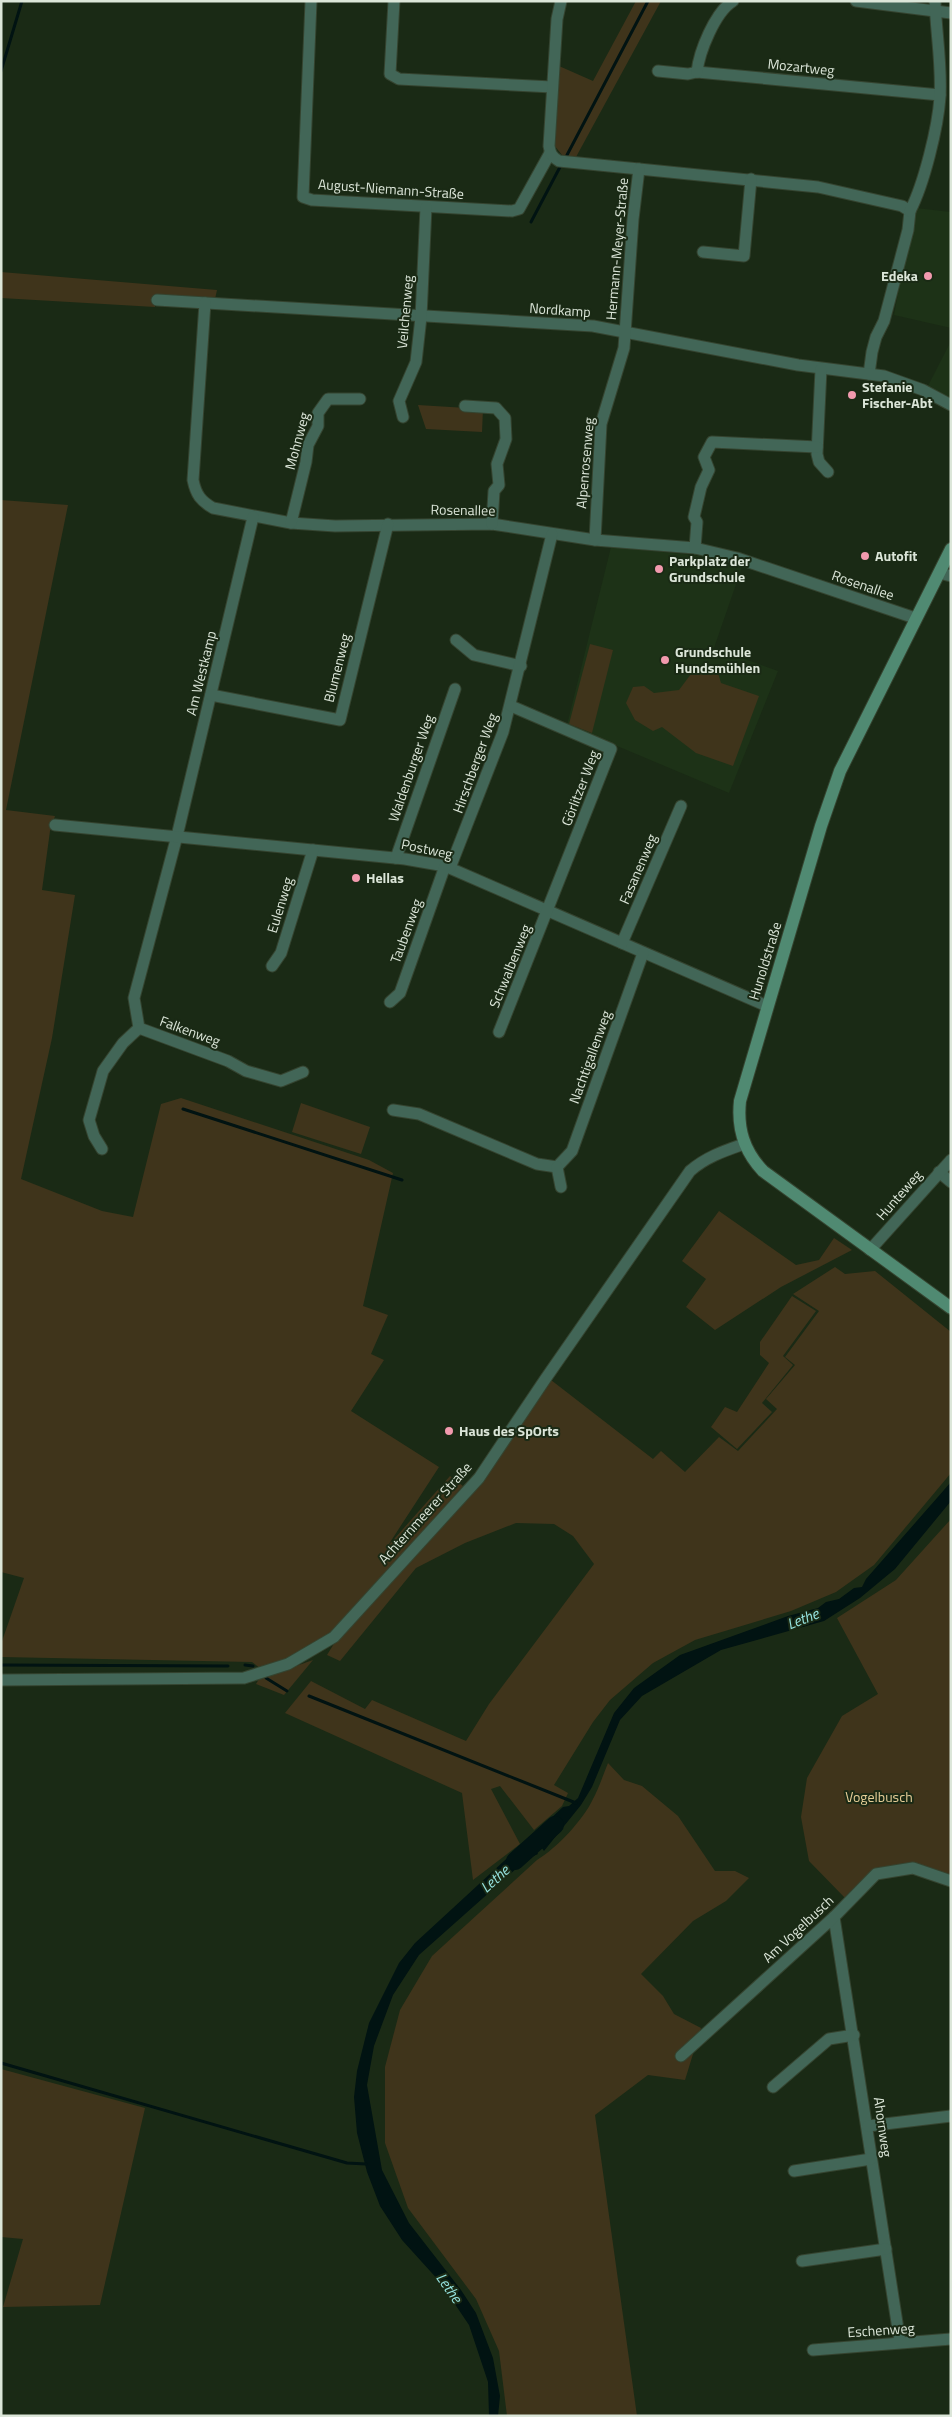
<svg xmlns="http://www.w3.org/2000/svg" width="952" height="2417" font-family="'Titillium Web',sans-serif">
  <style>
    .built { fill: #1d3217 }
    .green { fill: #3f341b }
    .water { fill: #011312 }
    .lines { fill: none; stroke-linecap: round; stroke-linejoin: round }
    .stream { stroke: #011312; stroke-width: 3 }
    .river { stroke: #011312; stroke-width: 18 }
    .street-casing { stroke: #354430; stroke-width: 13 }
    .secondary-casing { stroke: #354430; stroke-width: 14 }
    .street { stroke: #426657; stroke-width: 11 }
    .secondary { stroke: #508a72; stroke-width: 12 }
    .poi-dot { fill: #f29aae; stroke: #1a2a15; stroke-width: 2 }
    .labels { text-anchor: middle; stroke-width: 4; stroke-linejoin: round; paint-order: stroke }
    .street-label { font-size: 14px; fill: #dce6d9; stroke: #1a2a15 }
    .poi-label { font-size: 14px; font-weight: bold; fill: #dce6d9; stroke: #1a2a15; text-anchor: start }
    .park-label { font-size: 14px; fill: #e7ce98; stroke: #1a2a15 }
    .water-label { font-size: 15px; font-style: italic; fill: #96e3df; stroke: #1a2a15 }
  </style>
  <rect width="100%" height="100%" fill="#1a2a15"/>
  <g class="built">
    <path d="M916,208l35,4v116l-57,-13 16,-87z"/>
    <path d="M951,341v57l-23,-12z"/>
    <path d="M611,547l83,8 48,12 -28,81 64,23 -49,122 -162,-68z"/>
  </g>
  <g class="green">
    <path d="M636,1h25l-85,156 -14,-2 -8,-10 5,-79 34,15z"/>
    <path d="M1,272l216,18 -2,9 -59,-3 -1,11 -154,-9z"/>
    <path d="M418,405l65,4 -1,23 -56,-3z"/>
    <path d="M1,500l67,5 -62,305 49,6 -5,15 -8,59 33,5 -23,143 -31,141 81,32 31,6 28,-113 20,-6 188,62 24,13 -30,133 25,9 -17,39 13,6 -33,51 88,56 -52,80 63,-71 13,10 -133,150 -43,24 -26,9 -9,-7 -251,-5v-13l23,-66 -23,-6z"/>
    <path d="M590,644l23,6 -21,83 -23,-9z"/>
    <path d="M716,666l5,17 38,13 -26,70 -37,-13 -34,-26 -9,4 -18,-11 -9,-17 7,-16 11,-1 10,7 25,-3 12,-16h8l4,-7z"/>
    <path d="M301,1103l69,24 -9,27 -69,-22z"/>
    <path d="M719,1211l77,54 23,-5 15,-22 18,12 -71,37 -66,43 -29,-23 20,-28 -24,-18z"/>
    <path d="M835,1267l10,7 30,-3 76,61v141l-77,92 -38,27 -45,19 -96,29 -42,23 -43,37 -17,22 -39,63 14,8 -6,13 -28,24 -34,-44 -9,3 29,55 -47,36 -11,-87 -177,-80 26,-32 54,28 7,-9 94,41 23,-37 105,-140 -21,-28 -19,-12 -38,-1 -51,20 -49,25 -76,93 -13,-6 8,-13 148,-162 68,-100 102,79 8,-8 24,21 34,-35 19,14 39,-42 -11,-10 29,-34 -10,-8 34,-46 -26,-17z"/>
    <path d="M792,1296l24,15 -33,45 10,9 -31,38 10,9 -35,37 -26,-22 14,-20 12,5 32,-49 -9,-8v-13z"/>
    <path d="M951,1519v359l-37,-12 -38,5 -30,28 -37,-38 -8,-44 6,-39 35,-62 36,-22 -41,-76 59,-38z"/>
    <path d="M313,1660l-29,35 -28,-11 3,-5z"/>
    <path d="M608,1763l16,17 18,6 36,30 37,55h20l14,7 -23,23 -33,20 -52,53 22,22 11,18 27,14 -16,52 -37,-5 -53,40 42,301h-130l-8,-65 -23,-52 -68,-91 -23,-65v-76l15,-57 32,-54 105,-96c20,-12 46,-40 56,-61 6,-11 10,-24 15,-36z"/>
    <path d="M1,2069l144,39 -45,197 -97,2 20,-68 -22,-2z"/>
  </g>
  <g class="water">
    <path d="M951,1482v19l-56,68 -35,29 -36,23 -103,29 -79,46 -22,24 -28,67 -11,18 -37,46 -8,-11v-8l27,-25 6,-1 9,-8 36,-85 20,-25 46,-33 108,-39 30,-8 8,-6 13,-3 15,-11 8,-1 4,-8z"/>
    <path d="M532,1844l6,10 -11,5 -108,96 -26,40 -19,51 -7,39 15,85 27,53 52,67 15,23 17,45 7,38 -2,20h-9l-1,-34 -19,-57 -29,-43 -38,-42 -22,-34 -13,-34 -10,-39 -3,-36 3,-26 12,-48 30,-60 16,-20 103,-95z"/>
  </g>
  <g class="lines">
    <g class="stream">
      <path d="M1,71l21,-70"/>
      <path d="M567,155l81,-154"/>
      <path d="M531,222l29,-55"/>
      <path d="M183,1109l219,71"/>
      <path d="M1,1665l227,1"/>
      <path d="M245,1665l8,1"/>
      <path d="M266,1678l21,13"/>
      <path d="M309,1696l267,107"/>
      <path d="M1,2063l346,100 19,1"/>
    </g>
    <path class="river" d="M515,1861l40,-36"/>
    <g class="street-casing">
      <g id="street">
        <path d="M311,1l-8,196 9,3 200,11 7,-2 31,-56"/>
        <path d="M394,1l-4,73 9,5 153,8"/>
        <path d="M561,1l-4,18 -8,127c1,7 3,11 10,15l259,26 84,19 8,5 -2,19 -24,91 -8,16 -4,15 -3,22"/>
        <path d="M856,1l95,12"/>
        <path d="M658,71l30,3 9,-2 243,23"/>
        <path d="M697,72c2,-20 18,-60 36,-71"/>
        <path d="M910,211c14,-27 28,-84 30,-114 2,-32 -4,-65 -5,-96"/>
        <path d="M703,252l41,4 7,-77"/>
        <path d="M157,300l436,26 205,39 86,11 39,14 28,15"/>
        <path d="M205,303l-12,177c3,15 8,21 20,28l78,15 44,3 157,-2 103,16 100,8 42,10 178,60"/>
        <path d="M821,369l-4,85 2,8 9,10"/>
        <path d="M465,406l31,2 9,10 1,21 -9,25 2,21 -5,6 -2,33"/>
        <path d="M403,417l-4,-16 17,-39 5,-45 5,-110"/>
        <path d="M253,517l-76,319 -43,162 5,30 89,33 18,10 35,10 22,-9"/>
        <path d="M291,523l15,-61 2,-17 10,-19v-13l10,-14h32"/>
        <path d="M595,540l6,-116 23,-76 9,-129 6,-50"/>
        <path d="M695,548l2,-26 -3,-5 7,-30 8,-17 -5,-13 8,-15 105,5"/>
        <path d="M939,573l12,3"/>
        <path d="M456,640l18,15 47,11"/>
        <path d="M211,695l129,25 48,-196"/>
        <path d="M55,825l350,34 40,7 322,140"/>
        <path d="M396,858l59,-169"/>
        <path d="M450,868l53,-136 49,-198"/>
        <path d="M622,943l59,-137"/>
        <path d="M272,966l9,-13 32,-103"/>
        <path d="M390,1002l10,-9 45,-127"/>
        <path d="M499,1032l112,-283 -100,-43"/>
        <path d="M393,1110l26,4 118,50 20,3 15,-16 71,-198"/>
        <path d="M102,1149l-8,-13 -5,-16 14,-49 20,-28 16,-15"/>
        <path d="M557,1167l4,20"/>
        <path d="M939,1172l12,10"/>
        <path d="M870,1250l81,-90"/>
        <path d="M1,1680l243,-2 44,-14 46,-27 145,-159 67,-100 144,-207c16,-14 34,-20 54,-27"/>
        <path d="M834,1917l66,425"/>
        <path d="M681,2056l153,-139 42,-43 37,-6 38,13"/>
        <path d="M773,2087l56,-48 25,-4"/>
        <path d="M868,2126l83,-10"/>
        <path d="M794,2171l77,-12"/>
        <path d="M802,2261l84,-12"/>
        <path d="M813,2350l138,-11"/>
      </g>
    </g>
    <g class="secondary-casing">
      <path id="secondary" d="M951,549l-111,222 -19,55 -81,275c-3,28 4,50 23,70l188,137"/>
    </g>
    <use href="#street" class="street"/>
    <use href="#secondary" class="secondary"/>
  </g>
  <g class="poi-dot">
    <circle cx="928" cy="276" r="5"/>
    <circle cx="852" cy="395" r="5"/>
    <circle cx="865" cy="556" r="5"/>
    <circle cx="659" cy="569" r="5"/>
    <circle cx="665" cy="660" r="5"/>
    <circle cx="356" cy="878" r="5"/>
    <circle cx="449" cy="1431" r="5"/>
  </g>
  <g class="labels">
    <g class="street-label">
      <text transform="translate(801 67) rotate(6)" y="5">Mozartweg</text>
      <text transform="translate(391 189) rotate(4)" y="5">August-Niemann-Straße</text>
      <text transform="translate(617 249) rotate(-85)" y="5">Hermann-Meyer-Straße</text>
      <text transform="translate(560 310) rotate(4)" y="5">Nordkamp</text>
      <text transform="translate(405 312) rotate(-85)" y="5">Veilchenweg</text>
      <text transform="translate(297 441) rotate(-75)" y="5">Mohnweg</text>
      <text transform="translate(585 463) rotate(-85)" y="5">Alpenrosenweg</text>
      <text transform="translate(463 510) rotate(1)" y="5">Rosenallee</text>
      <text transform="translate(863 585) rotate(19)" y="5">Rosenallee</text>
      <text transform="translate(337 668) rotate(-76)" y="5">Blumenweg</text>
      <text transform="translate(201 673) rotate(-76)" y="5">Am Westkamp</text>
      <text transform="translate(475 763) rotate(-70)" y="5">Hirschberger Weg</text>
      <text transform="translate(411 768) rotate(-71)" y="5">Waldenburger Weg</text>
      <text transform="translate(580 788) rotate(-69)" y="5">Görlitzer Weg</text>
      <text transform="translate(427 849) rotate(12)" y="5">Postweg</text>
      <text transform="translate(638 869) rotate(-67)" y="5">Fasanenweg</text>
      <text transform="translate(280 905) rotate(-73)" y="5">Eulenweg</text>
      <text transform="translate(406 931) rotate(-70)" y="5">Taubenweg</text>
      <text transform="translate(765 961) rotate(-73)" y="5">Hunoldstraße</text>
      <text transform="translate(510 966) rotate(-68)" y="5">Schwalbenweg</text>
      <text transform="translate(190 1031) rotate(20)" y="5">Falkenweg</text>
      <text transform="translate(590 1057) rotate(-70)" y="5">Nachtigallenweg</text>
      <text transform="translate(899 1195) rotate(-49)" y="5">Hunteweg</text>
      <text transform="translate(425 1513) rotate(-48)" y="5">Achternmeerer Straße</text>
      <text transform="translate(798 1929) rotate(-43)" y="5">Am Vogelbusch</text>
      <text transform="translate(883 2127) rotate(82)" y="5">Ahornweg</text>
      <text transform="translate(881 2330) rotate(-4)" y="5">Eschenweg</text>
    </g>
    <g class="poi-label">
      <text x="918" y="281" text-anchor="end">Edeka</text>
      <text x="862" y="392">Stefanie<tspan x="862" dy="16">Fischer-Abt</tspan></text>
      <text x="875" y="561">Autofit</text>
      <text x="669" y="566">Parkplatz der<tspan x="669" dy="16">Grundschule</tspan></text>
      <text x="675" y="657">Grundschule<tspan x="675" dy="16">Hundsmühlen</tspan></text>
      <text x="366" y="883">Hellas</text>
      <text x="459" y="1436">Haus des SpOrts</text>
    </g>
    <g class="park-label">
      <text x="879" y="1802">Vogelbusch</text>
    </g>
    <g class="water-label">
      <text transform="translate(803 1619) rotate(-22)" y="5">Lethe</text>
      <text transform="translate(495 1879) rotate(-42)" y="5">Lethe</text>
      <text transform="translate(449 2288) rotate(55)" y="5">Lethe</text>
    </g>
  </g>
  <rect width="952" height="2417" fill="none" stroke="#dce6d9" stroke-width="5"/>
</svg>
